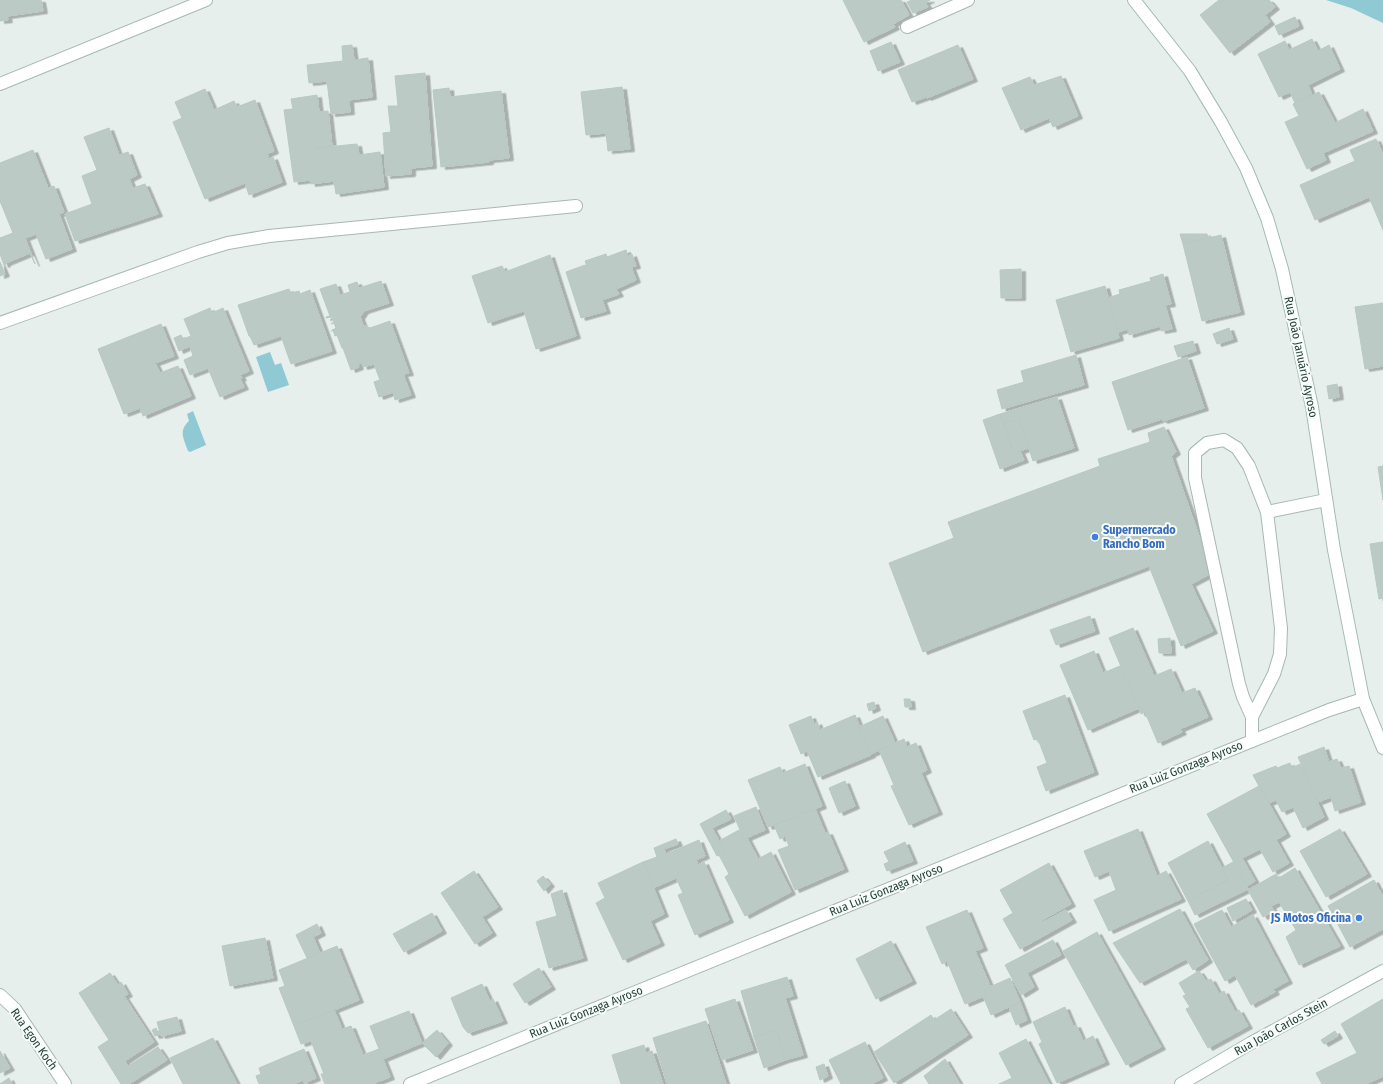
<svg xmlns="http://www.w3.org/2000/svg" width="1383" height="1084" font-family="'Fira Sans Condensed',sans-serif">
  <style>
    .water { fill: #8ec9d4 }
    .building { fill: #bbcac4; stroke: #b8c9c2; filter: url(#shadow) }
    .lines { fill: none; stroke-linecap: round; stroke-linejoin: round }
    .lane-casing { stroke: #a8b8b2; stroke-width: 14 }
    .street-casing { stroke: #a8b8b2; stroke-width: 14 }
    .secondary-casing { stroke: #a4bbb3; stroke-width: 14 }
    .lane { stroke: #fff; stroke-width: 12 }
    .street { stroke: #fff; stroke-width: 12 }
    .secondary { stroke: #fff; stroke-width: 12 }
    .shop-dot { fill: #3f7fe0; stroke: #f7fbf9; stroke-width: 1.5 }
    .labels { text-anchor: middle; stroke-width: 4; stroke-linejoin: round; paint-order: stroke }
    .street-label { font-size: 12px; fill: #24423a; stroke: #f7fbf9 }
    .shop-label { font-size: 12px; font-weight: bold; fill: #366cbe; stroke: #f7fbf9; text-anchor: start }
  </style>
  <defs>
    <filter id="shadow"><feDropShadow dx="4.5" dy="2.5" stdDeviation="0" flood-color="#0004"/></filter>
  </defs>
  <rect width="100%" height="100%" fill="#e6efeb"/>
  <g class="water">
    <path d="M1326,0h57v23l-32,-15z"/>
    <path d="M270,352l5,13 6,-2 8,22 -21,7 -12,-35z"/>
    <path d="M193,411l13,34 -16,7 -2,-1c-4,-12 -10,-20 1,-30l-2,-7z"/>
  </g>
  <g class="building">
    <path d="M0,0h41l2,11 -36,5 1,4 -8,1z"/>
    <path d="M843,0h58l8,15 -16,9 2,3 -31,15z"/>
    <path d="M912,0h18l-5,2 3,5 -15,6 -6,-11z"/>
    <path d="M1219,0h50l6,7 -10,8 5,7 -40,31 -30,-38z"/>
    <path d="M1295,17l4,9 -20,9 -4,-9z"/>
    <path d="M1312,39l6,12 11,-6 11,24 -32,16 4,10 -17,8 -5,-11 -11,5 -21,-43 27,-13 4,9z"/>
    <path d="M891,42l9,20 -22,9 -8,-20z"/>
    <path d="M352,45l2,15 14,-2 4,39 -23,3 1,12 -19,2 -4,-33 -18,2 -2,-18 36,-4 -1,-15z"/>
    <path d="M958,45l15,34 -46,19 -1,-1 -14,5 -14,-32z"/>
    <path d="M425,73l7,93 -21,2v6l-25,2 -3,-43 8,-1 -3,-26h10l-3,-30z"/>
    <path d="M1061,76l17,40 -25,11 -4,-9 -28,12 -19,-42 28,-11 4,8z"/>
    <path d="M622,87l8,62 -22,2 -2,-18 -20,2 -5,-43z"/>
    <path d="M449,88l1,9 51,-6 8,67 -20,2v2l-48,5 -8,-77z"/>
    <path d="M205,89l9,21 20,-9 3,6 18,-7 19,51 -7,3 2,5 4,-2 9,25 -33,13 -4,-12 -40,16 -32,-77 9,-4 -7,-16z"/>
    <path d="M1319,92l16,31 28,-14 10,22 -50,22 3,7 -19,9 -22,-47 14,-6 -6,-12z"/>
    <path d="M317,95l2,17 9,-1 4,35 -16,2 41,-4 2,11 21,-3 4,35 -48,7 -2,-13 -23,3 -1,-4 -16,2 -10,-72 9,-1 -2,-10z"/>
    <path d="M109,128l10,27 9,-3 9,23 -8,4 4,9 12,-4 13,30 -83,27 -10,-27 27,-10 -10,-28 15,-6 -13,-33z"/>
    <path d="M1376,139l7,15v76l-14,-33 -54,23 -15,-35 55,-24 -5,-11z"/>
    <path d="M33,150l15,38 6,-2 10,26 -5,2 13,35 -26,10 -10,-25 -11,4 10,26 -5,-11 -24,10v1l-2,1 -4,-11v-16l13,-5 -13,-32v-38z"/>
    <path d="M1180,234h27l1,4 -25,6z"/>
    <path d="M1221,235l19,77 -38,9 -19,-77z"/>
    <path d="M626,250l2,6 4,-2 4,12 -5,1 5,13 -20,9 3,5 -17,6 4,11 -25,7 -15,-46 19,-7 2,1 -2,-5 21,-7 1,3z"/>
    <path d="M550,255l26,81 -40,13 -12,-38 -36,12 -16,-47 30,-10 3,6z"/>
    <path d="M0,262l5,12 -5,2z"/>
    <path d="M1021,269v29h-20l-1,-28z"/>
    <path d="M1163,274l8,30 -6,1 7,24 -11,2 -1,-5 -31,9 -1,-6 -10,3 -10,-34 12,-4 -1,-4 32,-9 -1,-3z"/>
    <path d="M381,281l8,22 -25,8 -4,6 3,8 7,3 20,-7 19,52 -6,1 8,21 -16,5 -2,-8 -14,5 -5,-15 6,-2 -6,-16 -11,3 -1,-4 -4,1 1,3 -8,3 -8,-22h-1l-5,-13 -2,1 -2,-6 -2,1 5,-3 -2,-5 -3,1 3,-2 -2,-5 -6,1v-1l4,-1 -10,-27 16,-5 4,11 10,-3 -2,-7 9,-3 2,6z"/>
    <path d="M1105,286l14,52 -48,14 -15,-52z"/>
    <path d="M289,289l2,4 8,-2 1,3 10,-4 22,61 -41,13 -10,-28 -27,9 -4,-9h-1l-11,-31z"/>
    <path d="M1383,303v63l-18,3 -10,-62z"/>
    <path d="M210,308l2,5 11,-5 26,63 -9,4 2,3 -2,1 4,8 -24,10 -12,-29 -18,7 -6,-15 9,-4 -3,-10 -11,5 -5,-13 7,-3 2,4 8,-3 -7,-17z"/>
    <path d="M161,324l13,32 -19,7 5,10 18,-7 13,30 -48,20 -3,-8 -16,6 -26,-65z"/>
    <path d="M1229,328l4,11 -16,5 -4,-10z"/>
    <path d="M1193,341l3,10 -18,6 -4,-11z"/>
    <path d="M1076,355l8,30 -82,24 -5,-19 27,-8 -3,-11z"/>
    <path d="M1187,357l17,51 -41,13 -1,-2 -34,11 -16,-48z"/>
    <path d="M1337,384l2,13 -10,2 -2,-13z"/>
    <path d="M1057,397l17,51 -41,13 -14,-42 -15,5 -4,-10z"/>
    <path d="M1000,414l14,39 6,-2 4,9 -24,9 -17,-49z"/>
    <path d="M1019,419l10,29 -15,5 -10,-29z"/>
    <path d="M1164,427l12,25 -5,4 41,117 -21,11 22,47 -32,15 -32,-80 -226,86 -34,-89 65,-25 -6,-16 152,-56 -2,-7 52,-17 -2,-9z"/>
    <path d="M1383,466v34l-5,-33z"/>
    <path d="M1383,542v56l-4,1 -9,-55z"/>
    <path d="M1090,616l5,15 -39,14 -6,-15z"/>
    <path d="M1133,628l21,48 17,-7 11,24 13,-5 13,29 -28,12 2,3 -24,11 -13,-31 -4,2 -32,-76z"/>
    <path d="M1170,638l1,15h-12l-1,-14z"/>
    <path d="M1094,651l9,22 17,-7 19,42 -51,22 -28,-65z"/>
    <path d="M1065,695l29,77 -48,19 -9,-24 10,-4 -9,-24 -4,1 -11,-29z"/>
    <path d="M904,699h6l1,8h-6z"/>
    <path d="M874,702l2,6 -7,3 -2,-7z"/>
    <path d="M855,715l16,40 -53,22 -11,-26 -6,3 -12,-29 22,-9 3,8 3,-2 3,8z"/>
    <path d="M883,716l12,27 -24,11 -12,-27z"/>
    <path d="M904,739l3,8 9,-4 11,27 -6,3 17,39 -29,13 -18,-39 3,-1 -15,-35z"/>
    <path d="M1324,747l5,15 8,-3 4,9 8,-2 12,36 -26,9 -4,-14 -13,5 -20,-45z"/>
    <path d="M1290,763l2,5 8,-4 24,53 -21,11 -10,-21 -11,5 -6,-12 -8,3 -15,-28 23,-9 1,2z"/>
    <path d="M805,764l17,42 -54,21 -20,-47 32,-13 3,6z"/>
    <path d="M845,781l10,25 -16,7 -10,-25z"/>
    <path d="M1259,786l27,48 -10,6 13,23 -16,9 -13,-23 -18,9 13,23 -8,5 -40,-72z"/>
    <path d="M756,807l9,23 -21,9 -10,-23z"/>
    <path d="M815,809l10,24 3,-1 16,37 -49,21 -17,-40 11,-4 -4,-10 -5,3 -6,-14z"/>
    <path d="M726,810l5,9 -19,9 13,24 -8,4 -17,-32z"/>
    <path d="M1138,829l19,47 9,-5 15,28 -72,32 -15,-31 22,-10 -7,-19 -14,6 -11,-26z"/>
    <path d="M1340,829l27,45 -41,23 -26,-46z"/>
    <path d="M739,830l5,9 3,-1 11,21 13,-7 20,40 -46,24 -20,-39 4,-3 -10,-19 6,-3 -6,-11z"/>
    <path d="M676,839l2,5 -14,5 2,5 33,-14 6,16 -9,4 2,5 6,-3 25,58 -34,15 -17,-40 5,-2 -7,-15 -23,10 -10,-26 14,-5 -3,-9z"/>
    <path d="M1208,841l20,39 -40,21 -20,-38z"/>
    <path d="M905,842l8,19 -26,10 -3,-7 5,-2 -5,-10z"/>
    <path d="M643,862l21,52 -14,7 10,22 -37,17 -27,-57 9,-5 -7,-15z"/>
    <path d="M1233,862l15,27 -53,26 -7,-14 40,-21 -6,-12z"/>
    <path d="M1049,863l22,41 -29,16 1,2 23,-12 6,10 -52,29 -17,-30 10,-6 -13,-23z"/>
    <path d="M1295,868l45,78 -41,19 -13,-28 10,-7 -17,-28 -8,4 3,5 -11,6 -15,-27 28,-16 3,4z"/>
    <path d="M474,871l24,36 -16,10 10,16 -17,11 -34,-51z"/>
    <path d="M543,876l7,8 -6,7 -7,-10z"/>
    <path d="M1374,880l9,17v32l-33,18 -22,-41z"/>
    <path d="M562,890l21,68 -34,10 -13,-46 21,-6 -6,-22z"/>
    <path d="M1246,899l6,11 -19,11 -6,-13z"/>
    <path d="M1180,909l28,51 -15,10 -7,-11 -46,24 -27,-40z"/>
    <path d="M967,910l16,38 -8,3 15,35 -5,3 2,6 -22,9 -18,-43 -5,3 -16,-37z"/>
    <path d="M1222,910l9,17 22,-12 35,66 -15,8 2,3 -24,13 -16,-30 -10,6 -31,-57z"/>
    <path d="M432,913l10,18 -38,21 -11,-18z"/>
    <path d="M317,924l4,9 -8,4 7,16 -13,5 -11,-23z"/>
    <path d="M1097,932l64,115 -35,18 -63,-114z"/>
    <path d="M265,938l8,40 -43,8 -8,-40z"/>
    <path d="M1053,940l8,15 -34,18 7,14 -13,8 -16,-30z"/>
    <path d="M891,941l21,40 -36,18 -20,-40z"/>
    <path d="M337,946l22,54 -65,26 -15,-38 6,-2 -6,-16z"/>
    <path d="M539,968l12,19 -26,16 -12,-19z"/>
    <path d="M1199,971l7,10 5,-2 8,15 5,-3 11,21 4,-2 9,16 -40,22 -22,-39 4,-2 -7,-11 3,-1 -7,-12z"/>
    <path d="M110,973l8,12 3,-3 7,12 -4,2 30,46 -29,19 3,5 30,-19 9,13 -38,24h-8l-23,-37 11,-7 -30,-47z"/>
    <path d="M787,977l6,19 -8,2 18,57 -18,5 -8,-30 -23,7 -13,-46z"/>
    <path d="M1010,978l10,24 -29,13 -8,-19 4,-1 -2,-6z"/>
    <path d="M482,984l8,17 3,-2 10,22 -35,12 -5,-6 -12,-29z"/>
    <path d="M735,999l18,51 -31,10 -17,-51z"/>
    <path d="M1383,999v77l-17,8h-44l-6,-11 41,-20 -16,-29z"/>
    <path d="M1020,1002l7,18 -11,5 -7,-18z"/>
    <path d="M1065,1007l8,19 3,-1 7,16 10,-5 12,26 -48,21 -18,-39 3,-2 -9,-20z"/>
    <path d="M951,1009l17,26 -74,48 -20,-31 57,-37 3,5z"/>
    <path d="M334,1010l8,19 9,-3 12,29 16,-6 11,28 -18,7h-47l-4,-10h3l-13,-33 -10,3 -7,-18z"/>
    <path d="M409,1011l13,32 -39,16 -13,-33z"/>
    <path d="M177,1017l4,14 -20,5 -4,-14z"/>
    <path d="M706,1021l20,63h-59l-14,-46z"/>
    <path d="M156,1028l3,7 -4,1 -3,-6z"/>
    <path d="M437,1030l11,13 -12,14 -14,-14z"/>
    <path d="M777,1030l8,30 -21,8 -10,-31z"/>
    <path d="M1335,1031l3,5 -14,8 -3,-4z"/>
    <path d="M213,1038l24,46h-54l-13,-26z"/>
    <path d="M1026,1039l23,45h-50l13,-6 -13,-25z"/>
    <path d="M865,1042l18,36 -12,6h-30l-12,-24z"/>
    <path d="M644,1045l2,8 6,-2 11,33h-42l-9,-29z"/>
    <path d="M304,1049l12,29 -12,5 -1,-3 -9,4h-35l-3,-8 5,-2 -2,-6z"/>
    <path d="M0,1051l10,17 -10,5z"/>
    <path d="M945,1059l15,25h-31l-5,-8z"/>
    <path d="M824,1064l4,12 -8,4 -4,-13z"/>
    <path d="M9,1078l3,6h-12z"/>
  </g>
  <g class="lines">
    <g class="lane-casing">
      <g id="lane">
        <path d="M0,323l198,-71 30,-9 41,-7 307,-30"/>
        <path d="M1252,717l-9,-20 -4,-13 -44,-206v-25l12,-10 17,-3 13,8 12,18 18,46 59,-12"/>
        <path d="M1252,741v-24l22,-43 6,-20 1,-26 -14,-116"/>
      </g>
    </g>
    <g class="street-casing">
      <g id="street">
        <path d="M907,27l61,-27"/>
        <path d="M0,84l206,-84"/>
        <path d="M0,995l15,14 50,75"/>
        <path d="M410,1084l842,-343 77,-31 34,-11"/>
      </g>
    </g>
    <g class="secondary-casing">
      <g id="secondary">
        <path d="M1134,0l56,71 31,51 25,46 21,50 15,51 30,138 22,143 29,149 20,49"/>
        <path d="M1181,1084l70,-41 132,-72"/>
      </g>
    </g>
    <use href="#lane" class="lane"/>
    <use href="#street" class="street"/>
    <use href="#secondary" class="secondary"/>
  </g>
  <g class="shop-dot">
    <circle cx="1095" cy="537" r="4"/>
    <circle cx="1359" cy="918" r="4"/>
  </g>
  <g class="labels">
    <g class="street-label">
      <text transform="translate(1301 357) rotate(78)" y="4">Rua João Januário Ayroso</text>
      <text transform="translate(1186 767) rotate(-22)" y="4">Rua Luiz Gonzaga Ayroso</text>
      <text transform="translate(886 890) rotate(-22)" y="4">Rua Luiz Gonzaga Ayroso</text>
      <text transform="translate(586 1012) rotate(-22)" y="4">Rua Luiz Gonzaga Ayroso</text>
      <text transform="translate(1281 1027) rotate(-29)" y="4">Rua João Carlos Stein</text>
      <text transform="translate(34 1039) rotate(55)" y="4">Rua Egon Koch</text>
    </g>
    <g class="shop-label">
      <text x="1103" y="534">Supermercado<tspan x="1103" dy="14">Rancho Bom</tspan></text>
      <text x="1351" y="922" text-anchor="end">JS Motos Oficina</text>
    </g>
  </g>
</svg>
